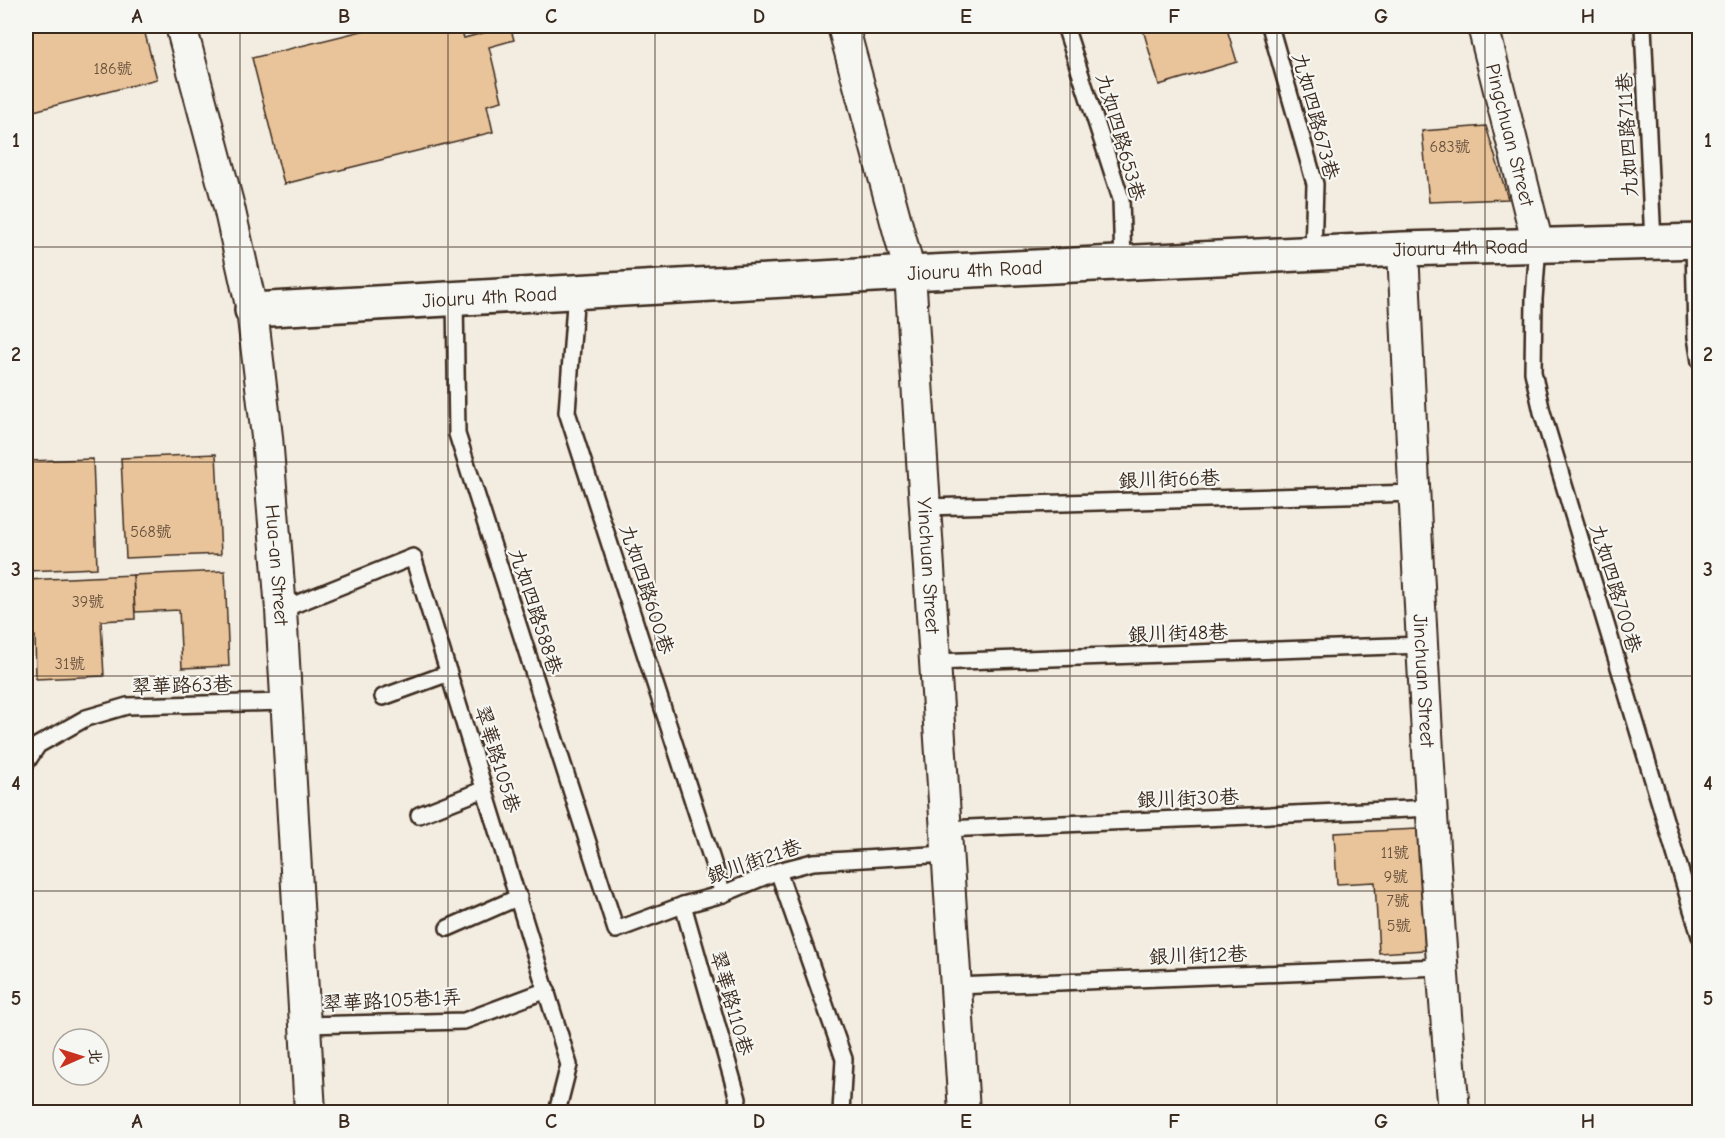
<svg xmlns="http://www.w3.org/2000/svg" width="1725" height="1138" font-family="'Comic Neue','LXGW WenKai TC',sans-serif">
  <style>
    .building { fill: #e9c49a; stroke: #3b2a1e; stroke-width: 1.5 }
    .lines { fill: none; stroke-linecap: round; stroke-linejoin: round }
    .lane-casing { stroke: #3b2a1e; stroke-width: 20 }
    .street-casing { stroke: #3b2a1e; stroke-width: 34 }
    .secondary-casing { stroke: #3b2a1e; stroke-width: 38 }
    .lane { stroke: #f6f6f2; stroke-width: 15 }
    .street { stroke: #f6f6f2; stroke-width: 30 }
    .secondary { stroke: #f6f6f2; stroke-width: 33 }
    .grid { fill: none; stroke: #3b2a1e; stroke-width: 1.5; stroke-opacity: 0.55 }
    .labels { text-anchor: middle; stroke-width: 4.5; stroke-linejoin: round; paint-order: stroke }
    .number-label { font-size: 16px; fill: #66503d }
    .street-label { font-size: 20px; fill: #3b2a1e; stroke: #f6f6f2 }
    .neatline { fill: none; stroke: #3b2a1e; stroke-width: 2 }
    .grid-label { font-size: 20px; text-anchor: middle; font-weight: bold; fill: #3b2a1e }
  </style>
  <rect width="100%" height="100%" fill="#f3ece0"/>
  <filter id="ink" filterUnits="userSpaceOnUse"><feTurbulence type="fractalNoise" baseFrequency=".0167" numOctaves="2"/><feDisplacementMap in="SourceGraphic" scale="12" xChannelSelector="R" yChannelSelector="G"/><feConvolveMatrix kernelMatrix="1 2 1 2 8 2 1 2 1" color-interpolation-filters="sRGB"/></filter>
  <g filter="url(#ink)">
    <g class="building">
      <path d="M26,26h117l14,53 -131,34z"/>
      <path d="M382,26h78l4,12 46,-12 4,14 -25,7 13,54 -15,4 6,27 -209,52 -32,-126z"/>
      <path d="M1142,26h84l11,36 -78,23z"/>
      <path d="M1486,126l22,73 -79,3 -7,-71z"/>
      <path d="M216,454l5,100 -95,4 -5,-100z"/>
      <path d="M93,459l4,109 -71,3v-110z"/>
      <path d="M225,571l4,95 -47,2 -3,-58 -44,2 -2,-37z"/>
      <path d="M133,575l2,44 -34,2 3,55 -68,3 -1,-43h-9v-56z"/>
      <path d="M1418,829l7,121 -46,3 -4,-71 -38,2 -3,-51z"/>
    </g>
    <g class="lines">
      <g class="lane-casing">
        <g id="lane">
          <path d="M1065,26l56,173 2,64"/>
          <path d="M1270,26l45,158 -2,70"/>
          <path d="M1643,26l10,217"/>
          <path d="M1694,242l2,95 4,25"/>
          <path d="M1538,245l-4,54 -1,73 9,40 158,524"/>
          <path d="M576,291l-9,121 156,482"/>
          <path d="M455,299l2,135 159,496 67,-25 40,-11 55,-23 35,-9 134,-8"/>
          <path d="M925,507l490,-14"/>
          <path d="M281,610l132,-53 156,508 -12,47"/>
          <path d="M935,662l488,-17"/>
          <path d="M383,697l66,-24"/>
          <path d="M26,763l12,-18 48,-27 41,-12 159,-4"/>
          <path d="M419,815l66,-26"/>
          <path d="M946,829l487,-21"/>
          <path d="M778,871l66,188 -3,53"/>
          <path d="M683,905l55,194 -3,13"/>
          <path d="M448,928l71,-31"/>
          <path d="M956,986l485,-19"/>
          <path d="M306,1025l158,-4 83,-31"/>
        </g>
      </g>
      <g class="street-casing">
        <g id="street">
          <path id="s1" d="M181,26l48,181 23,103 15,127 14,173 29,502"/>
          <path id="s2" d="M843,26l67,247 54,839"/>
          <path id="s3" d="M1483,26l55,219"/>
          <path id="s4" d="M1403,249c13,288 26,576 51,863"/>
        </g>
      </g>
      <g class="secondary-casing">
        <g id="secondary">
          <path id="s5" d="M252,310l658,-37 493,-24 297,-8"/>
        </g>
      </g>
      <use href="#lane" class="lane"/>
      <use href="#street" class="street"/>
      <use href="#secondary" class="secondary"/>
    </g>
  </g>
  <path class="grid" d="M240,26v1086M448,26v1086M655,26v1086M862,26v1086M1070,26v1086M1277,26v1086M1485,26v1086M26,247h1674M26,462h1674M26,676h1674M26,891h1674"/>
  <g class="labels">
    <g class="number-label">
      <text x="113" y="74">186號</text>
      <text x="1450" y="152">683號</text>
      <text x="151" y="537">568號</text>
      <text x="88" y="607">39號</text>
      <text x="70" y="669">31號</text>
      <text x="1395" y="858">11號</text>
      <text x="1396" y="882">9號</text>
      <text x="1398" y="906">7號</text>
      <text x="1399" y="931">5號</text>
    </g>
    <g class="street-label">
      <text transform="translate(1316 116) rotate(75)" y="7">九如四路673巷</text>
      <text dy="7" stroke="none"><textPath href="#s3" startOffset="112">Pingchuan Street</textPath></text>
      <text transform="translate(1627 135) rotate(-93)" y="7">九如四路711巷</text>
      <text transform="translate(1121 137) rotate(74)" y="7">九如四路653巷</text>
      <text dy="7" stroke="none"><textPath href="#s5" startOffset="1210">Jiouru 4th Road</textPath></text>
      <text dy="7" stroke="none"><textPath href="#s5" startOffset="724">Jiouru 4th Road</textPath></text>
      <text dy="7" stroke="none"><textPath href="#s5" startOffset="238">Jiouru 4th Road</textPath></text>
      <text transform="translate(1169 479) rotate(-2)" y="7">銀川街66巷</text>
      <text dy="7" stroke="none"><textPath href="#s1" startOffset="549">Hua-an Street</textPath></text>
      <text dy="7" stroke="none"><textPath href="#s2" startOffset="549">Yinchuan Street</textPath></text>
      <text transform="translate(1616 588) rotate(73)" y="7">九如四路700巷</text>
      <text transform="translate(647 589) rotate(72)" y="7">九如四路600巷</text>
      <text transform="translate(536 611) rotate(72)" y="7">九如四路588巷</text>
      <text transform="translate(1178 633) rotate(-2)" y="7">銀川街48巷</text>
      <text dy="7" stroke="none"><textPath href="#s4" startOffset="432">Jinchuan Street</textPath></text>
      <text transform="translate(182 685) rotate(-2)" y="7">翠華路63巷</text>
      <text transform="translate(498 759) rotate(73)" y="7">翠華路105巷</text>
      <text transform="translate(1188 798) rotate(-2)" y="7">銀川街30巷</text>
      <text transform="translate(754 861) rotate(-19)" y="7">銀川街21巷</text>
      <text transform="translate(1198 955) rotate(-2)" y="7">銀川街12巷</text>
      <text transform="translate(392 1000) rotate(-3)" y="7">翠華路105巷1弄</text>
      <text transform="translate(732 1003) rotate(74)" y="7">翠華路110巷</text>
    </g>
  </g>
  <rect width="1725" height="1138" fill="none" stroke="#f6f6f2" stroke-width="66"/>
  <g transform="translate(81 1057) rotate(87)"><circle r="28" fill="#f6f6f2" stroke="#aba49d" stroke-width="1.5"/>
  <path d="M0-4.5L10 22L0 15L-10 22Z" fill="#c8321e"/>
  <text y="-9" font-size="16" font-weight="bold" text-anchor="middle" fill="#3b2a1e">北</text>
  </g>
  <rect x="33" y="33" width="1659" height="1072" class="neatline"/>
  <g class="grid-label">
    <text x="137" y="23">A</text>
    <text x="344" y="23">B</text>
    <text x="551" y="23">C</text>
    <text x="759" y="23">D</text>
    <text x="966" y="23">E</text>
    <text x="1174" y="23">F</text>
    <text x="1381" y="23">G</text>
    <text x="1588" y="23">H</text>
    <text x="16" y="147">1</text>
    <text x="1708" y="147">1</text>
    <text x="16" y="361">2</text>
    <text x="1708" y="361">2</text>
    <text x="16" y="576">3</text>
    <text x="1708" y="576">3</text>
    <text x="16" y="790">4</text>
    <text x="1708" y="790">4</text>
    <text x="16" y="1005">5</text>
    <text x="1708" y="1005">5</text>
    <text x="137" y="1128">A</text>
    <text x="344" y="1128">B</text>
    <text x="551" y="1128">C</text>
    <text x="759" y="1128">D</text>
    <text x="966" y="1128">E</text>
    <text x="1174" y="1128">F</text>
    <text x="1381" y="1128">G</text>
    <text x="1588" y="1128">H</text>
  </g>
</svg>
